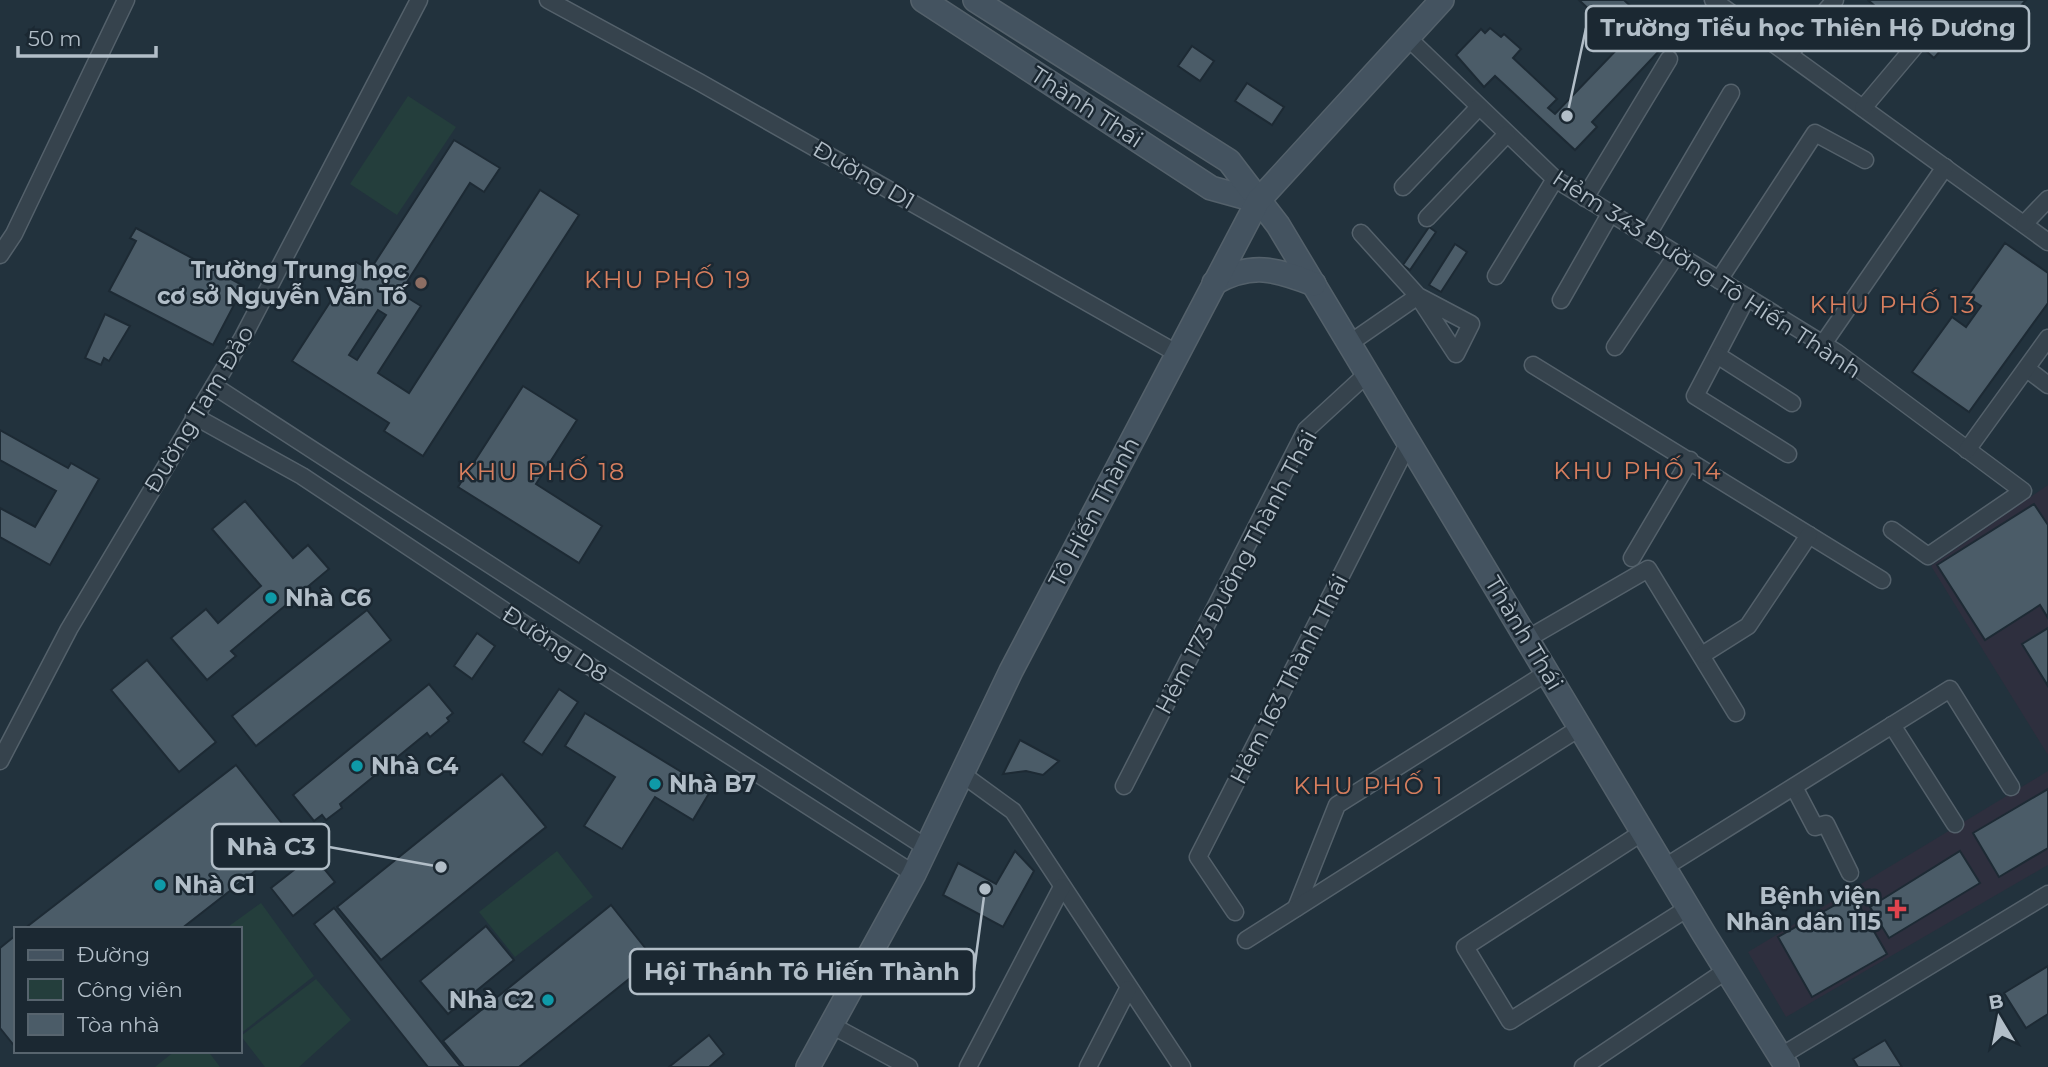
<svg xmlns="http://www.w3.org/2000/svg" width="2048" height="1067" font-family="Montserrat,sans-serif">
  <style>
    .medical { fill: #2e2f3e }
    .green { fill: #243e3c }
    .building { fill: #4b5c68; stroke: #1d2a34; stroke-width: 2; fill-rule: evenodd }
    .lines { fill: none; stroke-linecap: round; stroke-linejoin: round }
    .street-casing { stroke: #54616b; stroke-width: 19 }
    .secondary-casing { stroke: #54616b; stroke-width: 26 }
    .street { stroke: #36434d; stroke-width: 16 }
    .secondary { stroke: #445360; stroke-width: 23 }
    .education-dot { fill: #8d6e63; stroke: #1b2832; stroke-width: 2.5 }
    .culture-dot { fill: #0f9aa8; stroke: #1b2832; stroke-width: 2.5 }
    .health-dot { fill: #e0444e; stroke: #1b2832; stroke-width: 2.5 }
    .labels { text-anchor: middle; stroke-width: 5; stroke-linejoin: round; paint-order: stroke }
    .street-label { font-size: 23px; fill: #b2bec8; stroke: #1b2832 }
    .poi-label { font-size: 23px; font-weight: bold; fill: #b2bec8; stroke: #1b2832; text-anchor: start }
    .neighbourhood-label { font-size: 24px; letter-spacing: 2px; fill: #d77e5e; stroke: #1b2832 }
    .leader { fill: none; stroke: #b2bec8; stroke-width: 2.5 }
    .callout-dot { fill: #b2bec8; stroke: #1b2832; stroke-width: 2.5 }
    .callout { fill: #1b2832; stroke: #b2bec8; stroke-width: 2.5 }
    .callout-label { font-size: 24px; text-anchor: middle; font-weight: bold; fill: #b2bec8 }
  </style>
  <rect width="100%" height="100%" fill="#22323d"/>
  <g class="medical">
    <path d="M2048,485v270l-117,-189z"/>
    <path d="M2048,771v94l-262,152 -38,-65z"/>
  </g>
  <g class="green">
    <path d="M408,96l48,31 -59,88 -47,-31z"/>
    <path d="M557,851l36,46 -78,60 -36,-45z"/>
    <path d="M261,903l53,73 -74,58v-105h-15z"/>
    <path d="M316,979l35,41 -52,47h-34l-24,-31z"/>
    <path d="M175,1051h33l12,16h-65z"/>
  </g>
  <g class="building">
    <path d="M1579,0h45l26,24 15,-16 13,12 -23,24 6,5 -69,73 5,5 -22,23 -80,-74 -11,11 -28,-32 25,-26 4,4 5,-5 11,9 3,-3 17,15 -8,9 44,41 -9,9 7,6 69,-72z"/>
    <path d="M1868,0h158l-26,29 -23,-20 -43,49z"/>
    <path d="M1192,46l22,15 -14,20 -22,-15z"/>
    <path d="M1247,83l37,24 -12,18 -37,-24z"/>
    <path d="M454,140l46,28 -16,24 -14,-9 -70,110 21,13 -43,67 31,20 131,-203 39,25 -156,241 -39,-25 5,-8 -97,-62 64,-99 14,8zM378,310l8,5 -29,45 -8,-5z"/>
    <path d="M1429,227l7,5 -26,38 -7,-5z"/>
    <path d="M136,228l108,58 -31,59 -104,-54 27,-50 -6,-3z"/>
    <path d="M2005,243l43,30v30l-79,109 -57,-40 40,-55 14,10 15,-21 -14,-9z"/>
    <path d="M1455,244l12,8 -26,40 -12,-7z"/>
    <path d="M105,314l25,12 -21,35 -5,-3 -3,7 -16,-7z"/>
    <path d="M523,386l54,34 -41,64 66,42 -23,37 -121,-76z"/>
    <path d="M0,430l68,38 3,-5 28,16 -49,86 -50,-28v-29l35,19 21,-36 -56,-31z"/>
    <path d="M245,501l48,57 15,-13 21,24 -98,82 5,5 -29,24 -36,-42 35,-29 12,14 43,-37 -49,-57z"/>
    <path d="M2034,504l14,21v93l-8,-13 -55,35 -48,-75z"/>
    <path d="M367,610l24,30 -135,106 -24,-30z"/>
    <path d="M2048,628v58l-26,-42z"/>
    <path d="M477,633l18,13 -23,33 -18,-13z"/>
    <path d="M147,660l69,82 -37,30 -68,-82z"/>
    <path d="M429,684l24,29 -6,5 2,3 -19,16 -3,-4 -87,71 2,4 -16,12 -4,-5 -8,6 -21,-26z"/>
    <path d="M559,689l19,13 -36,53 -19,-13z"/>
    <path d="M585,713l126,77 -18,30 -38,-23 -33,52 -38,-23 31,-49 -50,-31z"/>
    <path d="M1020,740l39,21 -16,14 -17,-4 -23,3z"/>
    <path d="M236,765l59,75 -114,89h-157z"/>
    <path d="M502,774l44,53 -165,133 -44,-53z"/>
    <path d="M2048,789v59l-49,29 -26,-44z"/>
    <path d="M1015,851l19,20 -31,56 -60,-32 15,-32 38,21z"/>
    <path d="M1960,851l20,32 -91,55 -19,-31z"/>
    <path d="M313,855l22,27 -42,34 -22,-28z"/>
    <path d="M1853,895l34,59 -75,43 -34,-60z"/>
    <path d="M611,905l43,54 -135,108h-55l-21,-26z"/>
    <path d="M334,908l127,159h-33l-114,-143z"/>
    <path d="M486,926l28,34 -66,54 -28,-33z"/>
    <path d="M16,935v113l-16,-20v-80z"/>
    <path d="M2048,966v48l-22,14 -22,-35z"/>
    <path d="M709,1035l15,19 -15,13h-40z"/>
    <path d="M1885,1040l17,27h-44l-5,-8z"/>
  </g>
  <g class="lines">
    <g class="street-casing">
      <g id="street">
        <path d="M548,0l151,82 479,272"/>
        <path d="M1713,0l335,242"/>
        <path d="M1407,37l148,142 281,173 187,139 -95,65 -36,-26"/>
        <path d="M1789,54l46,-54"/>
        <path d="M1863,108l53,-63"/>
        <path d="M1403,187l76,-80"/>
        <path d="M1585,198l84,-139"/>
        <path d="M1427,218l80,-84"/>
        <path d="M2024,224l24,-25"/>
        <path d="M1647,236l84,-143"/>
        <path d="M0,255l14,-21 112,-234"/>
        <path d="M1496,276l59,-97"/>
        <path d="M1719,280l96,-147 50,27"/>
        <path d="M1747,297l-52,99 93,58"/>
        <path d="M1561,300l49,-86"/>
        <path d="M1350,343l68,-47 38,58 15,-30 -53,-28 -57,-63"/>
        <path d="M1823,344l122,-177"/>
        <path d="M1615,347l62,-93"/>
        <path d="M1717,355l75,48"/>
        <path d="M1533,365l349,215"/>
        <path d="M2027,369l21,16"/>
        <path d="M214,386l713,462"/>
        <path d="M194,416l108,60 233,155 379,243"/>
        <path d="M1967,450l81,-112"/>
        <path d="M1632,558l58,-98"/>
        <path d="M1527,639l121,-70 88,144"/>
        <path d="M1702,655l46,-29 61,-91"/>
        <path d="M1892,725l63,99"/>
        <path d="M0,761l69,-132 174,-292 176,-337"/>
        <path d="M962,774l51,37 169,256"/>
        <path d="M1124,786l182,-356 62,-57"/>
        <path d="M1794,787l21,40 11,-3 24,49"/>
        <path d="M1643,832l-178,115 45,74 178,-113"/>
        <path d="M1665,867l285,-178 61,98"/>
        <path d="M1296,908l41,-103 211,-133"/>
        <path d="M1235,912l-37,-55 211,-415"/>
        <path d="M1246,940l335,-213"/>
        <path d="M831,1025l78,42"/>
        <path d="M1781,1056l267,-162"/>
        <path d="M968,1067l94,-180"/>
        <path d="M1088,1067l40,-78"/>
        <path d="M1583,1067l144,-97"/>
      </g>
    </g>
    <g class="secondary-casing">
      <g id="secondary">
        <path d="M923,0l288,188 47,13"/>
        <path d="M975,0l254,161 49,64 426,709 83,133"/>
        <path d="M1214,283c38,-21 61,-14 100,1"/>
        <path d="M808,1067l106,-193 97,-203 247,-470 184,-201"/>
      </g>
    </g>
    <use href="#street" class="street"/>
    <use href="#secondary" class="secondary"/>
  </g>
  <circle class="education-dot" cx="421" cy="283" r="7"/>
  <g class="culture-dot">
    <circle cx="271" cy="598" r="7"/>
    <circle cx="357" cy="766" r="7"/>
    <circle cx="655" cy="784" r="7"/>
    <circle cx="160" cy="885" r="7"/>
    <circle cx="548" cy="1000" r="7"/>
  </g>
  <path class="health-dot" d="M1893.5 898.5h7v7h7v7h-7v7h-7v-7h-7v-7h7z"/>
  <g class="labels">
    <g class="street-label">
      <text transform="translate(1087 107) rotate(33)" y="8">Thành Thái</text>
      <text transform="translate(864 175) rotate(30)" y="8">Đường D1</text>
      <text transform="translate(1707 274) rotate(33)" y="8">Hẻm 343 Đường Tô Hiến Thành</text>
      <text transform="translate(199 409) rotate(-59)" y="8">Đường Tam Đảo</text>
      <text transform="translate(1094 512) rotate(-62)" y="8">Tô Hiến Thành</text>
      <text transform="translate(1236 572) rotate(-62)" y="8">Hẻm 173 Đường Thành Thái</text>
      <text transform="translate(1524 633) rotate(59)" y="8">Thành Thái</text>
      <text transform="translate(555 644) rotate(33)" y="8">Đường D8</text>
      <text transform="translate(1289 679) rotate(-63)" y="8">Hẻm 163 Thành Thái</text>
    </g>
    <g class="poi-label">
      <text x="407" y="278" text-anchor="end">Trường Trung học<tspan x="407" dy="26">cơ sở Nguyễn Văn Tố</tspan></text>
      <text x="285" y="606">Nhà C6</text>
      <text x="371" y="774">Nhà C4</text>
      <text x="669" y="792">Nhà B7</text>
      <text x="174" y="893">Nhà C1</text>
      <text x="1881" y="904" text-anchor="end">Bệnh viện<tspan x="1881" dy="26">Nhân dân 115</tspan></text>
      <text x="534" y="1008" text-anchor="end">Nhà C2</text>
    </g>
    <g class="neighbourhood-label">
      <text x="668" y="288">KHU PHỐ 19</text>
      <text x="1893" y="313">KHU PHỐ 13</text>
      <text x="1638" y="479">KHU PHỐ 14</text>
      <text x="542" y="480">KHU PHỐ 18</text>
      <text x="1369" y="794">KHU PHỐ 1</text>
    </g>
  </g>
  <path class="leader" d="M1567 116L1586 28M441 867L329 847M985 889L974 971"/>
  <g class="callout-dot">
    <circle cx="1567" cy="116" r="7"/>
    <circle cx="441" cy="867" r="7"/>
    <circle cx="985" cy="889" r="7"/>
  </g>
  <g class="callout">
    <rect x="1586" y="6" width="443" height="45" rx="7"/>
    <rect x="212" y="824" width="117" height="45" rx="7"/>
    <rect x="630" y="949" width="344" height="45" rx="7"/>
  </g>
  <g class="callout-label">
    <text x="1808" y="36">Trường Tiểu học Thiên Hộ Dương</text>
    <text x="271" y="855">Nhà C3</text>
    <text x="802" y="980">Hội Thánh Tô Hiến Thành</text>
  </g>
  <rect x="14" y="927" width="228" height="126" fill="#1b2832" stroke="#57646e" stroke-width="2"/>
  <rect x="28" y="950" width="35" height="10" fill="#445360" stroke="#57646e" stroke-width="2"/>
  <text x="77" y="962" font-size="21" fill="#b2bec8">Đường</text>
  <rect x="28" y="979" width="35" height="21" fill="#243e3c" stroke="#57646e" stroke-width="2"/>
  <text x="77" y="997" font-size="21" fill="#b2bec8">Công viên</text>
  <rect x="28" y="1014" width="35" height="21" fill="#4b5c68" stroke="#57646e" stroke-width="2"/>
  <text x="77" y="1032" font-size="21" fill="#b2bec8">Tòa nhà</text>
  <g transform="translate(1999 1018) rotate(350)" stroke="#1b2832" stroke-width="5" paint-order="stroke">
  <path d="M0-5L12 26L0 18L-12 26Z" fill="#b2bec8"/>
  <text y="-10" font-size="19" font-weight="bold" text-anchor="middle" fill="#b2bec8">B</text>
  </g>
  <path d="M18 46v10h138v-10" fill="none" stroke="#b2bec8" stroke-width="3.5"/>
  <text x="28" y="46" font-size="21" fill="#b2bec8" stroke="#1b2832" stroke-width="5" paint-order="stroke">50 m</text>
</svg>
